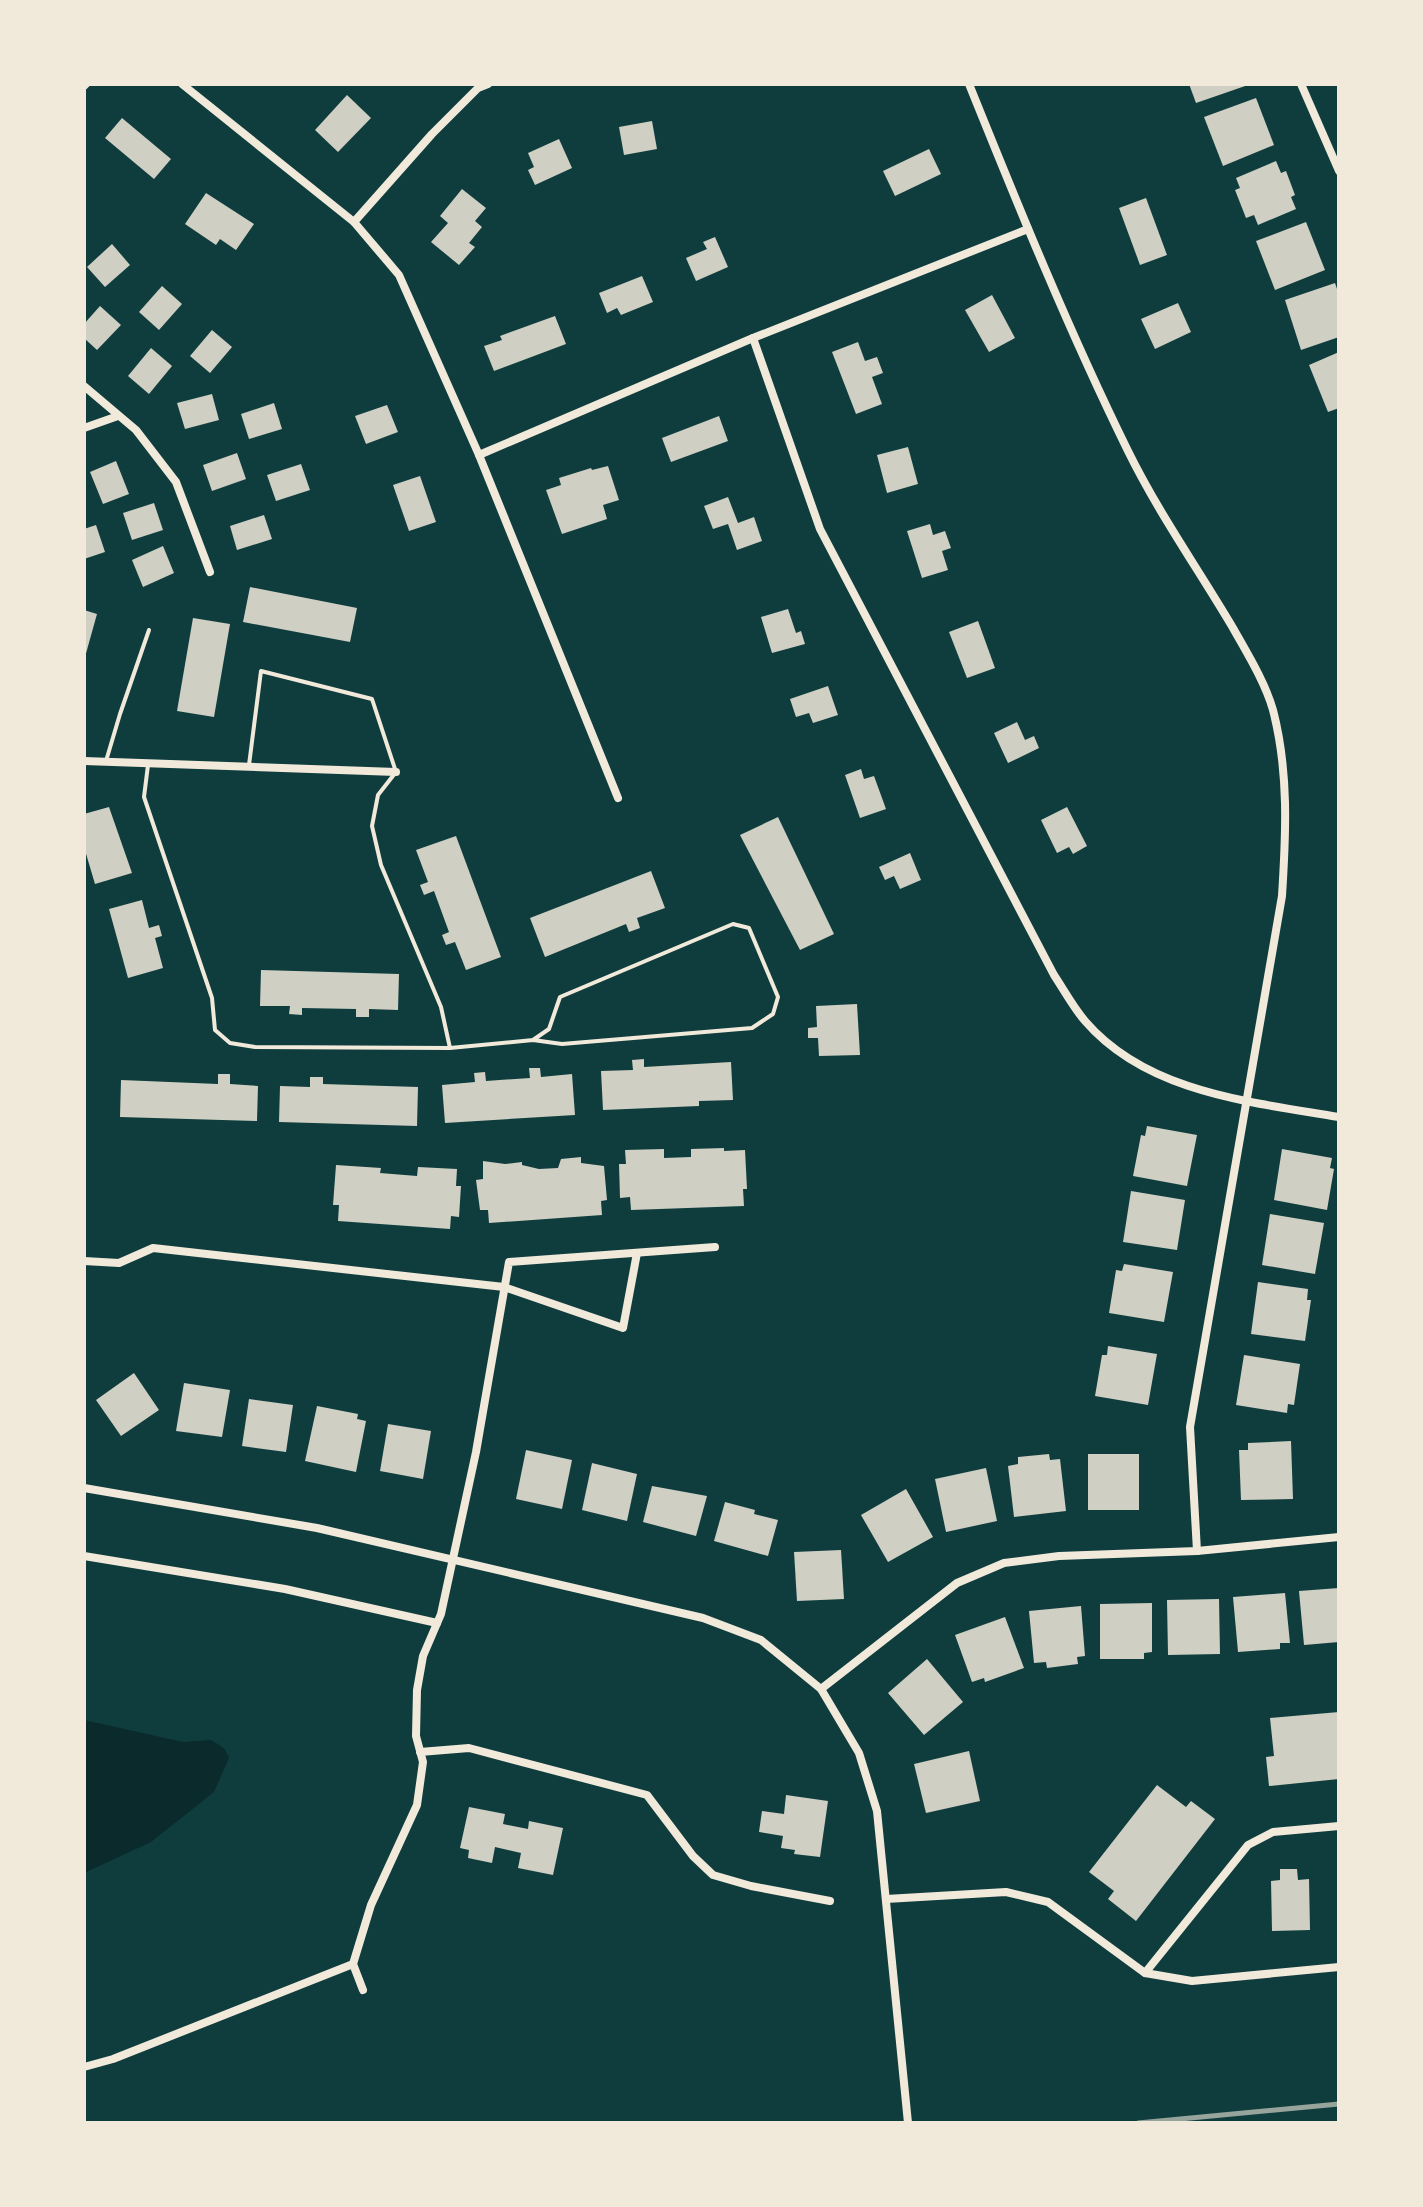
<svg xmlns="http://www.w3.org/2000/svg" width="1423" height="2207" font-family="'Times New Roman',serif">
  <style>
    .water { fill: #0a2a2b }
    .building { fill: #cfcfc3 }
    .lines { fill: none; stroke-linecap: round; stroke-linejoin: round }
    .service { stroke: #f1e9da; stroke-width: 4 }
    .minor { stroke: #f1e9da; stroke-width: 8 }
    .rail { stroke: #97a49c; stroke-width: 5 }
  </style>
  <rect width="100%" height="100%" fill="#0f3d3e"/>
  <path class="water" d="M84,1720l99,22 28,-2 13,8 5,10 -15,34 -63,50 -67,31z"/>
  <g class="building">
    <path d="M1189,84h62l-55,19z"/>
    <path d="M347,95l24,23 -33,34 -23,-22z"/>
    <path d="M1256,98l18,47 -51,21 -19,-49z"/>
    <path d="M122,118l49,41 -17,20 -49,-41z"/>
    <path d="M652,121l5,28 -33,6 -5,-28z"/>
    <path d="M559,139l13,29 -37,17 -7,-15 6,-3 -6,-14z"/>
    <path d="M929,149l12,25 -46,22 -12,-25z"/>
    <path d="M1276,161l5,12 5,-2 9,24 -4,2 5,12 -38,16 -4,-10 -8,3 -11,-28 5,-2 -4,-10z"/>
    <path d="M462,189l24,19 -11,13 7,6 -13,16 6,4 -16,18 -28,-23 17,-19 -8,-7z"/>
    <path d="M206,193l48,31 -18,26 -16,-11 -4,6 -31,-21z"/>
    <path d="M1146,198l21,57 -27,10 -21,-57z"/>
    <path d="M1306,222l19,48 -50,20 -19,-49z"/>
    <path d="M715,237l13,30 -32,14 -10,-23 21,-9 -4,-7z"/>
    <path d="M112,244l18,21 -25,22 -18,-20z"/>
    <path d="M642,276l11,26 -32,13 -4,-7 -10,5 -8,-20z"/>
    <path d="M1335,283l4,12v42l-38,13 -16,-50z"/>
    <path d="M162,286l20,18 -23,26 -20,-18z"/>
    <path d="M992,295l23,43 -26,14 -24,-42z"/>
    <path d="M1178,303l13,29 -36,17 -14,-30z"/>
    <path d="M100,306l21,19 -24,25 -13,-12v-14z"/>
    <path d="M555,316l11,28 -72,27 -10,-25 18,-6 -2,-4z"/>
    <path d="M212,330l20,17 -22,26 -20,-17z"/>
    <path d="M858,342l7,19 12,-4 6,16 -11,4 10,27 -26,10 -24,-62z"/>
    <path d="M151,348l21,18 -23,28 -21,-18z"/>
    <path d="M1339,352v56l-11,4 -19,-47z"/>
    <path d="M212,394l7,26 -34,9 -8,-26z"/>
    <path d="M274,403l8,26 -33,10 -8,-25z"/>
    <path d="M387,405l11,27 -32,12 -11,-28z"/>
    <path d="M719,416l9,25 -57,21 -9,-24z"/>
    <path d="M908,447l10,37 -31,9 -10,-38z"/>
    <path d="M237,453l9,26 -34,12 -9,-26z"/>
    <path d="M116,461l13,33 -26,10 -13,-32z"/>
    <path d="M301,464l9,26 -34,11 -9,-26z"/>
    <path d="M608,466l11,34 -16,5 4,14 -45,15 -16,-44 15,-5 -2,-7 32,-10 1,2z"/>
    <path d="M420,476l16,46 -27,9 -16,-46z"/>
    <path d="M728,497l10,26 16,-6 8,24 -25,9 -9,-26 -15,5 -9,-23z"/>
    <path d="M154,503l9,27 -31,10 -9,-27z"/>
    <path d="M264,515l8,24 -35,11 -7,-24z"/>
    <path d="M930,524l3,11 12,-4 6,17 -9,3 6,19 -26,8 -15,-47z"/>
    <path d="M96,525l9,27 -21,7v-30z"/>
    <path d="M163,546l11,27 -31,14 -11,-27z"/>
    <path d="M250,587l107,21 -7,34 -107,-20z"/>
    <path d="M788,609l8,24 5,-2 4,13 -33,9 -11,-36z"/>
    <path d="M84,610l13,4 -12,43h-1z"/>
    <path d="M193,618l37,6 -16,93 -37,-6z"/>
    <path d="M978,621l17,47 -28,10 -18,-46z"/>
    <path d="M828,686l10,29 -25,8 -4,-10 -13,4 -6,-18z"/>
    <path d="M1017,722l8,18 9,-4 5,12 -31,15 -14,-30z"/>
    <path d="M861,769l3,10 10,-3 12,33 -26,9 -15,-43z"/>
    <path d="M109,807l23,66 -37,11 -11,-37v-33z"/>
    <path d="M1067,807l20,39 -14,8 -4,-7 -12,6 -16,-33z"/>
    <path d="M778,817l56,117 -34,16 -60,-115z"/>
    <path d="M456,836l45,121 -35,13 -11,-28 -9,3 -4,-10 7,-3 -15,-41 -10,4 -4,-10 8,-3 -12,-32z"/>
    <path d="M910,853l11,27 -21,9 -6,-13 -9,4 -6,-13z"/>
    <path d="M651,871l14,37 -28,10 3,10 -11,4 -3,-8 -81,33 -15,-39z"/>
    <path d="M142,900l7,28 10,-3 3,11 -7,2 8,30 -35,10 -19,-69z"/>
    <path d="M261,970l138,4 -1,36 -29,-1v8h-13v-8l-54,-1v7l-13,-1 1,-8h-30z"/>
    <path d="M857,1004l3,51 -41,1 -1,-18h-10v-10l9,-1 -1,-21z"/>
    <path d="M644,1059v8l87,-5 2,38 -34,1v5l-96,4 -2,-39 32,-1 -1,-10z"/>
    <path d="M529,1068h11l1,9 31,-3 3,41 -130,8 -3,-38 33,-3 -1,-9 11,-1 1,9 44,-3z"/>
    <path d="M218,1074h12v10l28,2 -1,35 -137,-4 1,-37 97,4z"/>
    <path d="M310,1077h13v7l95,3 -1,39 -138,-4 1,-36 30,1z"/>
    <path d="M1147,1126l50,9 -10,51 -54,-10 8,-41 4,1z"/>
    <path d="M724,1148v3l21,-1 2,39h-4l1,17 -113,4 -1,-13 -10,1 -1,-34h7l-1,-14 39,-1v9l27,-1v-8z"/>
    <path d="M1282,1149l50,9 -2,10 4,1 -7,41 -53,-10z"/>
    <path d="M581,1157v6l23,3 3,34 -6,1 1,14 -113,8 -1,-13h-8l-4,-30 7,-1v-18l22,3 17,-2v3l17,4 19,-1 3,-9z"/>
    <path d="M336,1165l45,3 -1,5 37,3 1,-9 39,2 -1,17h5l-2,31 -8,-1 -1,13 -112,-8 1,-16h-6z"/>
    <path d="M1131,1191l54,9 -8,50 -54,-8z"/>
    <path d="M1270,1214l54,9 -9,51 -53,-9z"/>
    <path d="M1124,1264l49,8 -9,50 -55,-9 7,-43 6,1z"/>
    <path d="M1258,1282l50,7 -1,11h4l-6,41 -54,-7z"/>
    <path d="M1108,1346l49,8 -9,51 -53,-9 7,-41h5z"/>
    <path d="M1244,1355l56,9 -6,41 -6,-1 -1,9 -51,-8z"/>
    <path d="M134,1373l25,37 -38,26 -25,-36z"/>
    <path d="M184,1383l46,7 -8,47 -46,-6z"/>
    <path d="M249,1399l44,6 -7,47 -44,-6z"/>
    <path d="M317,1406l41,8 -1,5 9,2 -10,51 -51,-11z"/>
    <path d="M388,1424l43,7 -8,48 -43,-8z"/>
    <path d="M1291,1441l2,58 -52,1 -2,-50h9v-7z"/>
    <path d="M526,1450l46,10 -10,49 -46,-10z"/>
    <path d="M1049,1454l1,6 10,-1 6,52 -52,6 -6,-51 10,-2v-7z"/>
    <rect x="1088" y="1454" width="51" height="56"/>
    <path d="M592,1463l45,11 -10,47 -45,-11z"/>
    <path d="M986,1468l11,53 -51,11 -11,-53z"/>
    <path d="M652,1486l55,10 -11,40 -53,-14z"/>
    <path d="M906,1489l27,48 -45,25 -27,-47z"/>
    <path d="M725,1502l30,8 -1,4 24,6 -10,36 -54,-15z"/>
    <path d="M841,1550l3,49 -47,2 -3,-49z"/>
    <path d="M1339,1588v54l-35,3 -5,-54z"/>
    <path d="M1285,1593l5,50h-10v6l-42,3 -5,-55z"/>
    <path d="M1219,1599l1,55 -52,1 -1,-55z"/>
    <path d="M1152,1603v49l-8,1v6h-44v-55z"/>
    <path d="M1081,1606l4,50 -8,1 1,7 -31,4 -1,-6 -12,1 -5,-52z"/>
    <path d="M1005,1617l19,51 -39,14 -1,-4 -12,4 -17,-47z"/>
    <path d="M927,1659l36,43 -39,33 -36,-42z"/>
    <path d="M1339,1712v67l-70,7 -3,-29 8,-1 -4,-38z"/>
    <path d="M969,1751l11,50 -54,12 -12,-49z"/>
    <path d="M1157,1785l29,22 5,-6 24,18 -79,102 -28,-22 6,-8 -25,-19z"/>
    <path d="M786,1795l42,6 -8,56 -26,-3 1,-4 -14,-2 2,-12 -24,-4 3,-21 22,3z"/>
    <path d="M469,1807l36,7 -2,10 25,5 1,-8 34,7 -10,47 -35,-7 3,-15 -26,-6 -3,16 -24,-5 1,-8 -9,-2z"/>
    <path d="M1280,1869h17l1,11 11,-1 1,51 -38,1 -1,-50 9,-1z"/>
  </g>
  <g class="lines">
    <g class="service">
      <path d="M106,761l14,-47 29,-84"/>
      <path d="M148,765l-4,32 68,201 3,32 15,13 25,4 195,1 -9,-41 -60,-142 -9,-39 6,-31 18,-23 -24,-73 -111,-28 -12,94"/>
      <path d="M450,1048l83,-8 16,-11 11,-32 173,-73 16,4 29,69 -5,17 -21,14 -190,16 -29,-4"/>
    </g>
    <g class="minor">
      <path d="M182,84l172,138 45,53 80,180 139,343"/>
      <path d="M969,84c50,124 100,247 159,367 30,61 70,118 105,177 14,25 32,54 40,82 16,62 13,123 9,186l-92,531 7,124"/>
      <path d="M1301,84l38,87"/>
      <path d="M84,86l2,-2"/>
      <path d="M354,222l78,-88 46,-46 10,-4"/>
      <path d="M753,338l67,191 234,446c10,15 19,32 31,46 62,72 166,81 254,96"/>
      <path d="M84,386l52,44 40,52 34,90"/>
      <path d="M84,428l34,-12"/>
      <path d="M479,455l274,-117 275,-109"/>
      <path d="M84,761l312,11"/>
      <path d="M84,1261l35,2 34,-15 351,39 119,41 14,-75"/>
      <path d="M84,1488l233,40 386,90 58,22 60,49 38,64 18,58 31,312"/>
      <path d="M84,1556l201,33 152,34"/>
      <path d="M821,1689l136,-106 47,-20 55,-7 138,-5 142,-14"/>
      <path d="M420,1752l49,-4 178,47 46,61 20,19 38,11 79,15"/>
      <path d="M886,1899l120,-7 42,10 97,71 47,8 147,-14"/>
      <path d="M1145,1973l103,-128 25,-13 66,-6"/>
      <path d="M363,1990l-10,-26 18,-59 46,-100 6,-43 -7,-26 1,-46 6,-34 18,-42 35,-162 33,-190 206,-15"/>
      <path d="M84,2067l29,-8 240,-95"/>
    </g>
    <path class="rail" d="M1138,2123l201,-19"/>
  </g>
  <rect width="1423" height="2207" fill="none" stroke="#f1e9da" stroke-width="172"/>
</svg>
